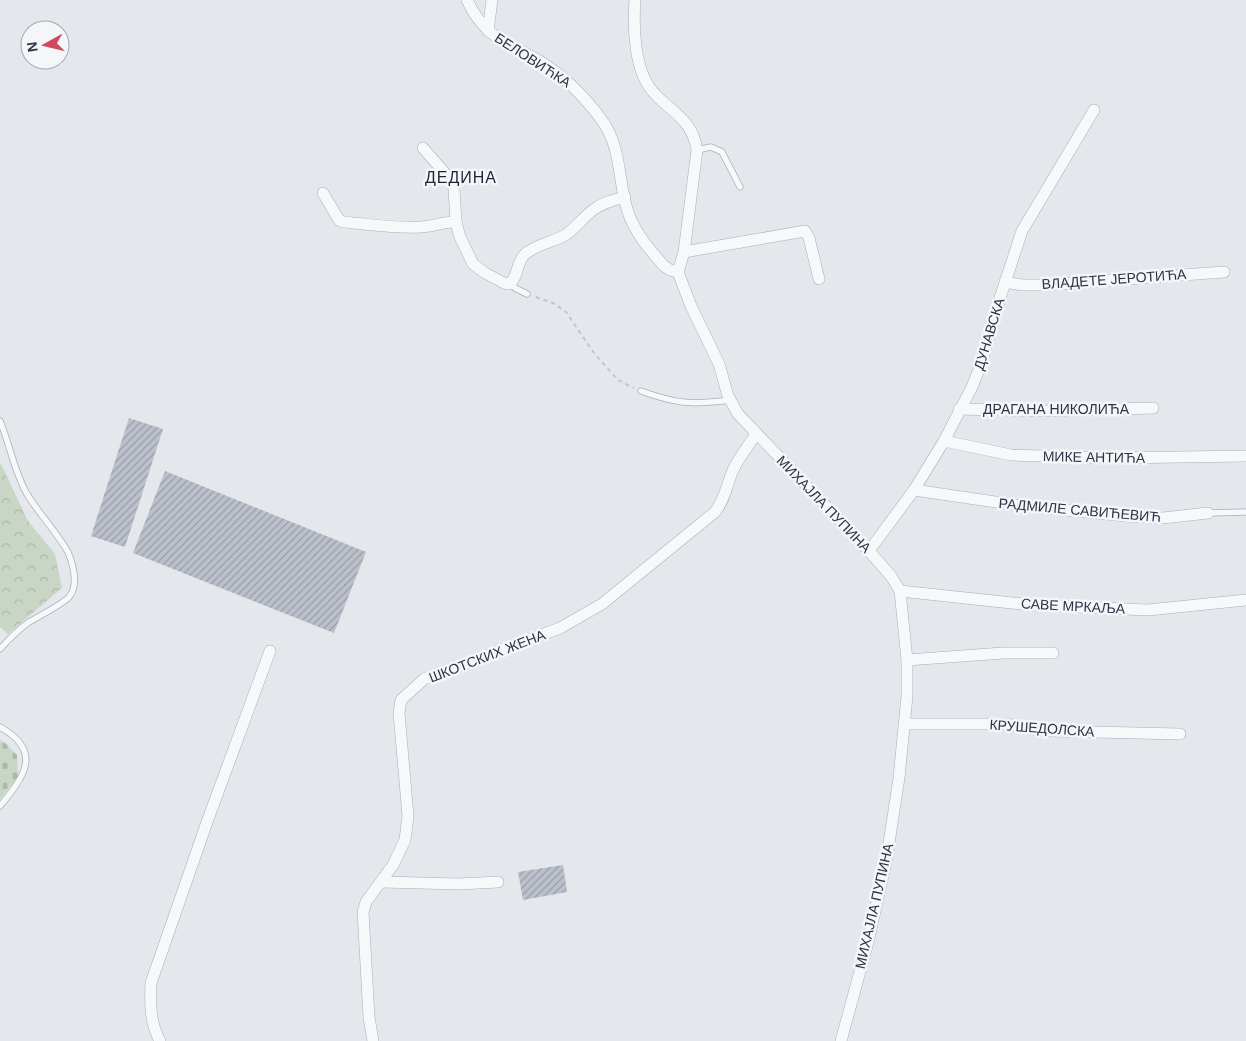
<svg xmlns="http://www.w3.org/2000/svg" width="1246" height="1041" font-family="Arial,sans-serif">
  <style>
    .forest { fill: url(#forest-crowns) }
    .cemetery { fill: url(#cemetery-stones) }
    .building { fill: url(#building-hatch) }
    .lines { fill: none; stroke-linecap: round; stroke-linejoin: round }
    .lane-casing { stroke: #a9aeb7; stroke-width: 7 }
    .street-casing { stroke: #a9aeb7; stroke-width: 12 }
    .path { stroke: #c2c5cb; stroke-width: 2; stroke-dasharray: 4 4; stroke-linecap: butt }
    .lane { stroke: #f7f8fa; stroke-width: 5.5 }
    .street { stroke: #f7f8fa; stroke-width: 11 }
    .labels { text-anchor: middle; stroke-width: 5; stroke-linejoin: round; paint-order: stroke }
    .street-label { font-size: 14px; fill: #2b3445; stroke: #f4f6f9 }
    .quarter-label { font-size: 16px; letter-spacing: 1px; fill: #1d2536; stroke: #f4f6f9 }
  </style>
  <defs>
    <pattern id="forest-crowns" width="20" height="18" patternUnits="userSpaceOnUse" patternTransform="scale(1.25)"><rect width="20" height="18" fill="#c9d6c5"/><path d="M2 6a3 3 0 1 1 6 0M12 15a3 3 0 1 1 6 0" fill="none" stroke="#adb8ab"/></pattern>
    <pattern id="cemetery-stones" width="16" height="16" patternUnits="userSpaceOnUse" patternTransform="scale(1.25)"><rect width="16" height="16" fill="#c9d6c5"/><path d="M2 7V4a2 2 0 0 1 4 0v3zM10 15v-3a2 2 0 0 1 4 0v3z" fill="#adb8ab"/></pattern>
    <pattern id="building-hatch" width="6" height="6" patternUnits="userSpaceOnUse" patternTransform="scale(1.25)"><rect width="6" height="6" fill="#bbc0ca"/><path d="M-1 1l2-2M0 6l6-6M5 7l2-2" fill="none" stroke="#989da6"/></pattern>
  </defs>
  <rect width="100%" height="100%" fill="#e4e7ec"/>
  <path class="forest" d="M0,462l28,59 27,33 7,34 -54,46 -8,-7z"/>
  <path class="cemetery" d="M0,740l5,3 12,12 1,22 -18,22z"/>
  <g class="building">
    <path d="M129,418l34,11 -38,118 -34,-11z"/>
    <path d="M165,471l201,81 -32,81 -201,-80z"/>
    <path d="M563,865l4,27 -44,8 -5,-28z"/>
  </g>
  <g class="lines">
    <g class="lane-casing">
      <g id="lane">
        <path d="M697,150l14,-3 11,5 18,35"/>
        <path d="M511,282l4,6 12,6"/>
        <path d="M641,391c36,13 51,14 89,9"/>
        <path d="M0,421c10,24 14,50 27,73 12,20 29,37 41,58 5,12 11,34 1,45 -5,6 -31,20 -40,25 -11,8 -20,17 -29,27"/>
        <path d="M1208,513l38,-1"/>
        <path d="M0,727c43,24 25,49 0,79"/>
      </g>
    </g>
    <g class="street-casing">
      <g id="street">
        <path d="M467,0c18,39 41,42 74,62 24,15 43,34 60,57 20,26 17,60 26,90 7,23 22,40 37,57l6,4 8,2"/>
        <path d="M635,0c-2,27 -1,72 19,93 19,21 38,26 43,57l-13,102 -6,20 13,34 28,58 9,32 10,18 131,137 22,25 9,15 7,69v36l-8,82 -13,84 -18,80 -27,99"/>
        <path d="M488,31l4,-31"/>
        <path d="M423,148l28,32 3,9 2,33 4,15 13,27 12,9 19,10 5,1c10,-7 7,-22 16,-30 12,-10 29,-12 42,-20 9,-7 17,-17 26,-24 9,-7 20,-10 32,-13"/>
        <path d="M323,193l16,27 4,2c26,2 52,7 78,5 12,0 23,-6 35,-5"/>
        <path d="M684,252l121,-21 4,7 10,41"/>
        <path d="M1005,282l17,3h22l180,-13"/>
        <path d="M959,409l84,2 110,-3"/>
        <path d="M944,441l67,14 105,3 130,-2"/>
        <path d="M914,490l109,16 104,10 36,2 45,-5"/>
        <path d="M869,551l45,-61 30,-49 28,-54 9,-23 19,-66 22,-67 72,-121"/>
        <path d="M900,591l131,14 117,5 98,-10"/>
        <path d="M907,660l96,-7h50"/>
        <path d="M904,724h102l27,5 19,2 128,3"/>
        <path d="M382,882l77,2 39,-2"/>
        <path d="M160,1041c-10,-18 -10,-38 -9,-58l56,-161 63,-171"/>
        <path d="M373,1041l-4,-24 -6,-105 3,-10 27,-37 12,-25 3,-24 -9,-103 2,-13 23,-21 136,-51 42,-24 113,-92c11,-14 11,-27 19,-44 6,-12 15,-23 22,-34"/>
      </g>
    </g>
    <path class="path" d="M536,297l17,6 13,9 28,41 24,27 16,8"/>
    <use href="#lane" class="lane"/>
    <use href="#street" class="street"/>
  </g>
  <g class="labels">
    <g class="street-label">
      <text transform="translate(533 60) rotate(33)" y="5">БЕЛОВИЋКА</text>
      <text transform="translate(1114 279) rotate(-4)" y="5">ВЛАДЕТЕ ЈЕРОТИЋА</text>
      <text transform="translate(989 334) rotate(-73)" y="5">ДУНАВСКА</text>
      <text x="1056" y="414">ДРАГАНА НИКОЛИЋА</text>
      <text transform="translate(1094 457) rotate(1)" y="5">МИКЕ АНТИЋА</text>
      <text transform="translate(824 504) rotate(46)" y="5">МИХАЈЛА ПУПИНА</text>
      <text transform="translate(1080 510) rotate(5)" y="5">РАДМИЛЕ САВИЋЕВИЋ</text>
      <text transform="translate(1073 606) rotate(3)" y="5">САВЕ МРКАЉА</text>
      <text transform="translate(487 656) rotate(-21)" y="5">ШКОТСКИХ ЖЕНА</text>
      <text transform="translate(1042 728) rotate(4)" y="5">КРУШЕДОЛСКА</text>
      <text transform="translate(874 906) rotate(-77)" y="5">МИХАЈЛА ПУПИНА</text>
    </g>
    <g class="quarter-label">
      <text x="461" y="183">ДЕДИНА</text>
    </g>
  </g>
  <g transform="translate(45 45) rotate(262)"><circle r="24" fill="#f4f6f9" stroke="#a4a8b1"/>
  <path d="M0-4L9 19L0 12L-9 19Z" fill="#d1495b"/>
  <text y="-8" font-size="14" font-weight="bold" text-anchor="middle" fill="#2b3445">N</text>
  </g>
</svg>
